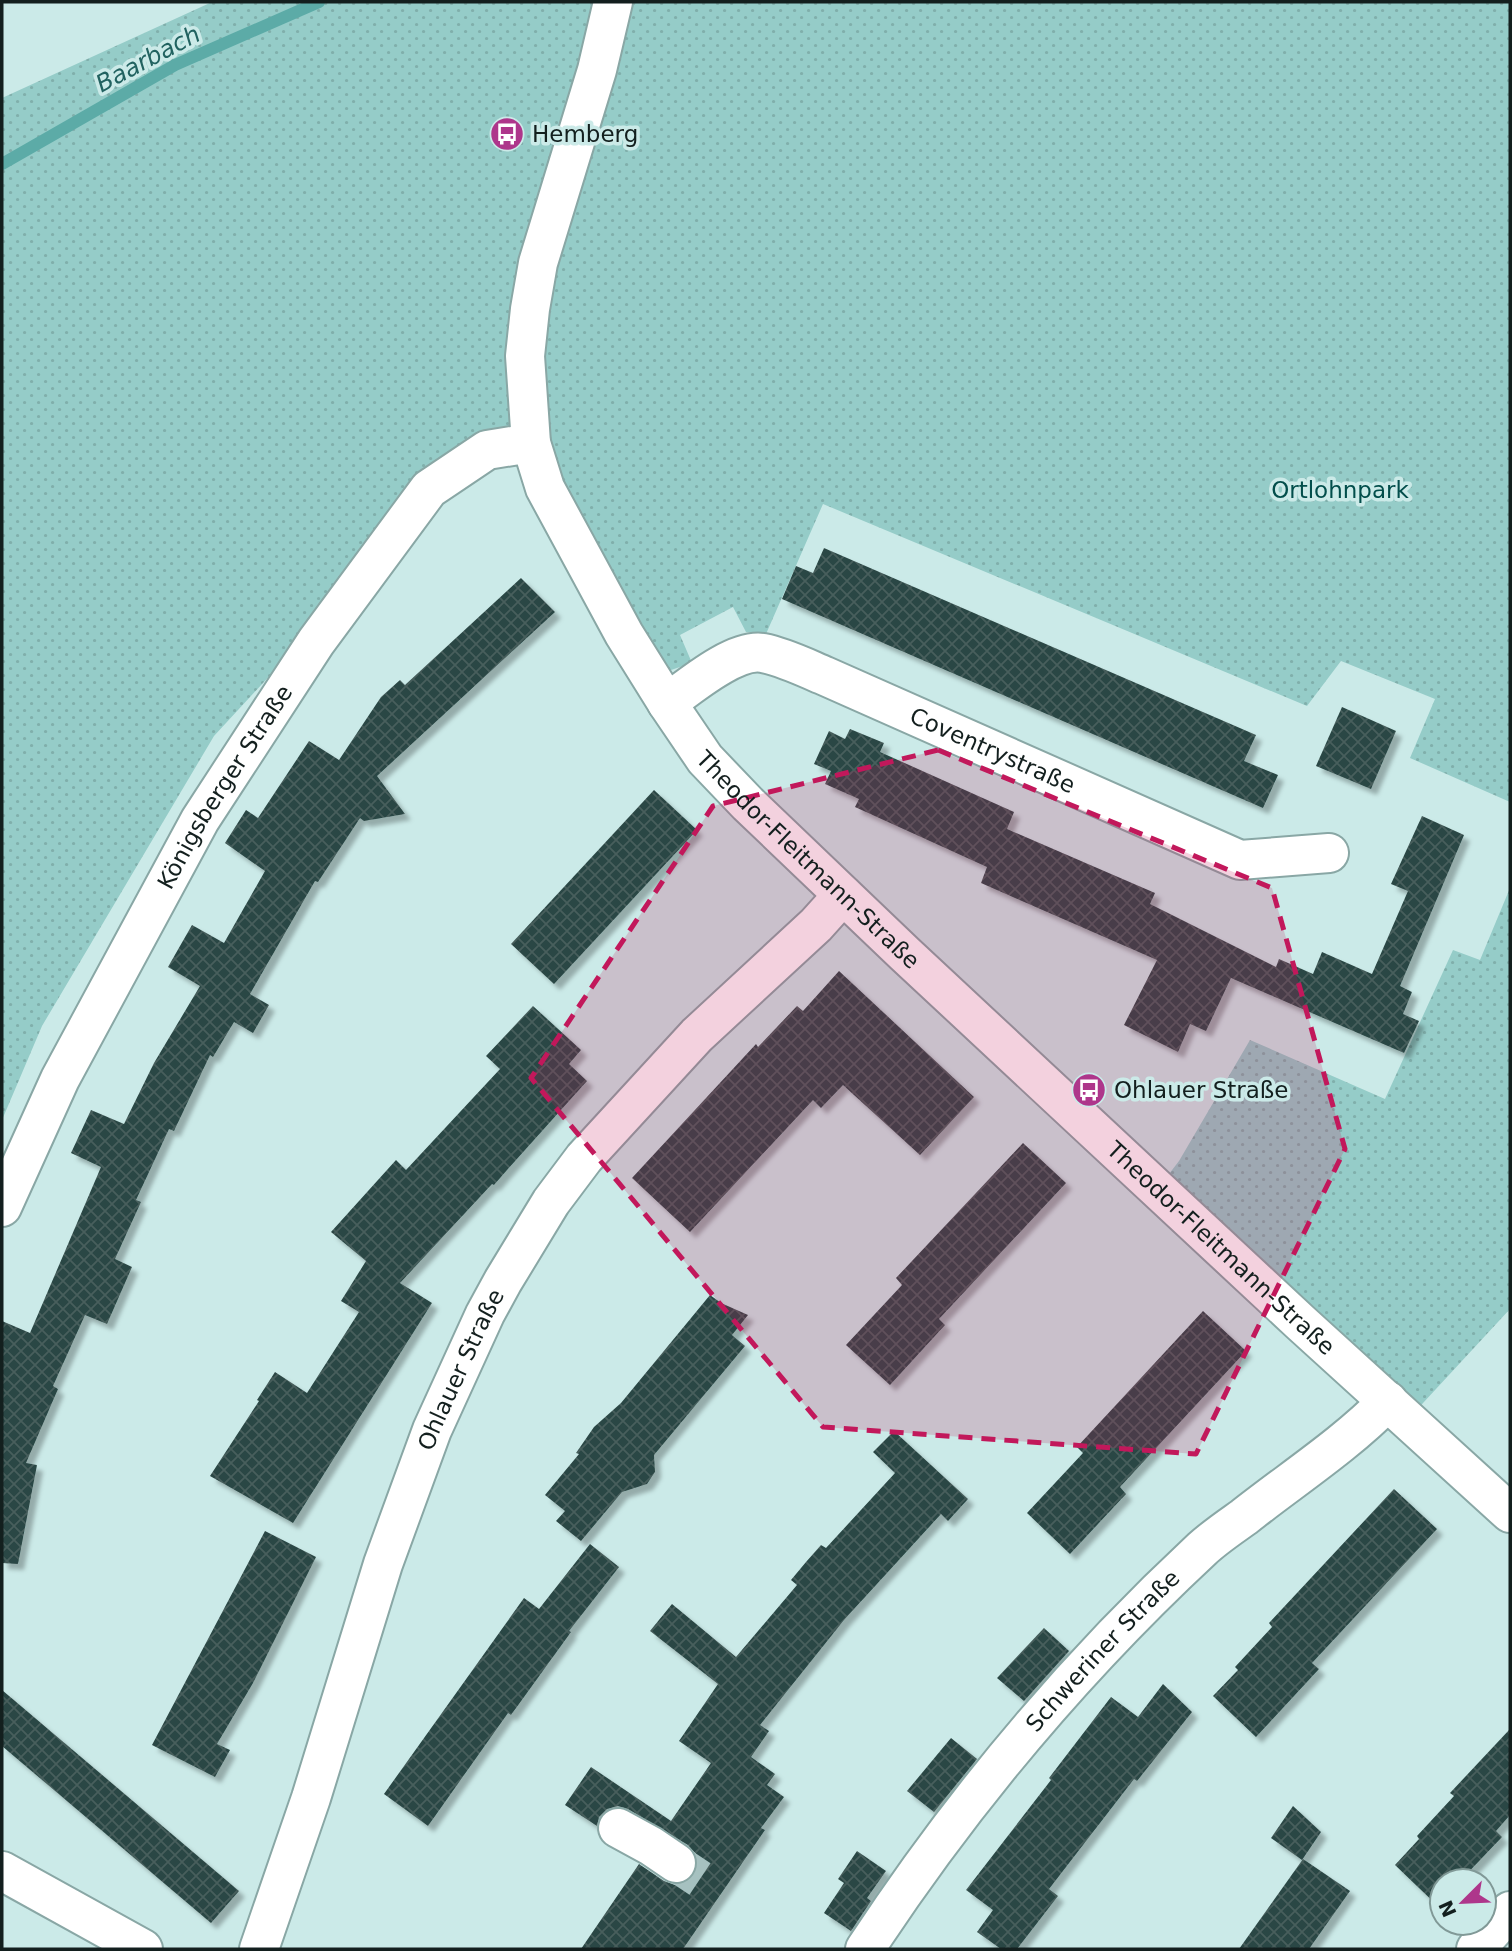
<svg xmlns="http://www.w3.org/2000/svg" width="1512" height="1951" font-family="'DejaVu Sans',sans-serif">
  <style>
    .green { fill: url(#green-dots) }
    .lines { fill: none; stroke-linecap: round; stroke-linejoin: round }
    .stream { stroke: #5caba7; stroke-width: 12 }
    .building { fill: url(#building-cross-hatch); filter: url(#shadow) }
    .minor-tunnel { stroke: #a6c1c0; stroke-width: 38; stroke-dasharray: 38 19; stroke-linecap: butt }
    .minor-casing { stroke: #89a7a5; stroke-width: 42 }
    .minor { stroke: #fff; stroke-width: 38 }
    .marked { fill: #c2185b; fill-opacity: 0.2; stroke: #c2185b; stroke-width: 5; stroke-dasharray: 14 9; stroke-linejoin: round }
    .labels { text-anchor: middle; stroke-width: 7; stroke-linejoin: round; paint-order: stroke }
    .poi-label { font-size: 23px; fill: #131f1e; stroke: #cbeae8; text-anchor: start }
    .park-label { font-size: 23px; fill: #024e4b; stroke: #cbeae8 }
    .street-label { font-size: 23px; fill: #131f1e; stroke: #cbeae8 }
    .water-label { font-size: 24px; font-style: italic; fill: #216260; stroke: #cbeae8 }
  </style>
  <defs>
    <pattern id="green-dots" width="8" height="8" patternUnits="userSpaceOnUse" patternTransform="scale(1.75)"><rect width="8" height="8" fill="#95ccc8"/><path d="M2 2h.1M6 6h.1" fill="none" stroke="#80afab" stroke-width="1.8" stroke-linecap="round"/></pattern>
    <pattern id="building-cross-hatch" width="8" height="8" patternUnits="userSpaceOnUse" patternTransform="scale(1.75)"><rect width="8" height="8" fill="#2b4644"/><path d="M0 0l8 8M0 8l8-8" fill="none" stroke="#475e5c"/></pattern>
    <filter id="shadow"><feDropShadow dx="6" dy="6" stdDeviation="2" flood-color="#0004"/></filter>
  </defs>
  <rect width="100%" height="100%" fill="#cbeae8"/>
  <g class="green">
    <path d="M212,2h1298v800l-100,-44 25,-59 -94,-38 -34,45 -484,-202 -57,130 -20,-2 -13,-25 -53,28 12,28 -30,10 -132,-230 -95,54 -221,239 -172,290 -40,94v-1022z"/>
    <path d="M1510,888v421l-99,107 -252,-229 20,-26 71,-121 135,59 68,-149 27,10z"/>
  </g>
  <g class="lines">
    <path class="stream" d="M2,164l173,-99 144,-63"/>
  </g>
  <g class="building">
    <path d="M824,548l432,187 -12,26 34,14 -15,33 -481,-209 14,-33 17,7z"/>
    <path d="M521,578l34,34 -178,164 28,38 -41,7 -4,-3 -42,64 -3,-1 -65,113 19,11 -16,28 -19,-11 -21,35 -3,-2 -36,76 -5,-2 -33,71 5,2 -26,57 17,8 -25,57 -22,-9 -32,71 5,3 -32,74 11,2 -19,99 -16,-1v-242l28,12 71,-166 -30,-14 20,-43 33,14 30,-61 46,-77 -32,-19 24,-42 32,18 41,-72 -40,-28 21,-33 12,8 51,-77 30,19 42,-63 19,-17 5,5z"/>
    <path d="M1342,707l54,24 -25,58 -55,-23z"/>
    <path d="M850,729l34,14 -4,9 134,60 -7,17 148,64 -5,11 126,63 3,-8 34,15 9,-22 50,22 36,-83 -17,-7 31,-68 42,19 -64,151 12,6 -9,22 16,7 -15,32 -173,-75 -25,53 -16,-7 -12,28 -54,-27 33,-65 -176,-77 6,-16 -132,-60 4,-8 -34,-15 6,-13 -17,-7 15,-33 16,8z"/>
    <path d="M654,790l43,40 -143,154 -43,-40z"/>
    <path d="M839,971l135,126 -54,58 -77,-70 -22,23 -8,-8 -123,132 -58,-54 124,-134 2,3 39,-41 6,5z"/>
    <path d="M533,1006l48,44 -12,14 18,17 -80,89 -13,15 -2,-1 -92,99 32,20 -139,220 -83,-47 49,-75 -2,-1 18,-28 32,21 52,-81 -18,-11 25,-40 -35,-29 65,-72 10,10 94,-101 -14,-13z"/>
    <path d="M1023,1143l43,40 -127,136 6,6 -55,60 -44,-40 56,-60 -6,-7z"/>
    <path d="M710,1295l11,8 27,12 -16,20 13,11 -91,109 1,17 -8,12 -25,8 -41,49 -25,-20 9,-10 -20,-16 34,-41 -3,-1 18,-26 27,-24z"/>
    <path d="M1203,1311l43,40 -126,136 6,7 -56,60 -43,-41 56,-60 -6,-6z"/>
    <path d="M894,1431l74,68 -20,22 -7,-7 -97,106 -84,105 9,6 -18,26 24,17 -8,11 17,12 -23,31 4,2 -82,119h-102l58,-85 25,17 11,4 10,-2 9,-7 4,-11 -2,-11 -8,-9 -60,-36 -10,-3 -11,3 -8,8 -2,9 -32,-21 26,-38 80,54 40,-58 -32,-22 39,-57 -68,-53 22,-27 64,53 61,-72 -6,-5 15,-18 15,-17 5,3 69,-75 -22,-21z"/>
    <path d="M1394,1489l43,40 -125,134 7,6 -63,68 -43,-41 25,-26 -3,-3 37,-40 -3,-4z"/>
    <path d="M265,1531l51,26 -63,126 -36,61 13,6 -15,27 -63,-32z"/>
    <path d="M590,1544l29,23 -50,64 2,1 -60,83 -3,-2 -80,113 -44,-32 140,-196 15,11z"/>
    <path d="M1044,1628l25,23 -45,50 -27,-23z"/>
    <path d="M1163,1684l29,28 -55,69 -3,-2 -85,110 9,7 -41,53h-16l-24,-17 16,-22 -27,-20 85,-110 -2,-2 62,-81 27,20z"/>
    <path d="M2,1690l237,201 -28,32 -209,-177z"/>
    <path d="M1510,1729v86l-14,16 6,6 -42,44h-18v29l-47,-45 24,-26 -2,-3 37,-40 -4,-3z"/>
    <path d="M951,1738l26,21 -43,53 -27,-21z"/>
    <path d="M1293,1806l28,26 -19,28 -31,-22z"/>
    <path d="M857,1851l29,20 -19,27 4,3 -20,30 -27,-18 20,-30 -6,-4z"/>
    <path d="M1303,1859l47,32 -41,58h-70z"/>
  </g>
  <g class="lines">
    <path class="minor-tunnel" d="M676,1863l24,16"/>
    <g class="minor-casing">
      <g id="minor">
        <path id="s1" d="M613,2l-16,68 -59,193 -8,46 -5,47 6,87 14,45 79,146 43,69 38,56 43,45 157,150 395,368 210,191"/>
        <path id="s2" d="M667,703c22,-16 68,-55 96,-50 21,4 43,15 62,23l415,184 89,-7"/>
        <path id="s3" d="M2,1207l58,-128 140,-259 116,-178 113,-153 58,-39 44,-7"/>
        <path d="M618,1828l33,18 25,17"/>
        <path d="M2,1871l141,78"/>
        <path id="s4" d="M259,1949l52,-151 72,-234 49,-134 53,-116 18,-33 48,-79 33,-44 113,-123 119,-110 27,-30"/>
        <path id="s5" d="M865,1949c96,-146 209,-281 337,-400 13,-12 28,-22 42,-32 48,-38 101,-72 144,-116"/>
        <path d="M1476,1949l34,-38"/>
      </g>
    </g>
    <use href="#minor" class="minor"/>
  </g>
  <path class="marked" d="M938,750l334,138 73,261 -149,305 -373,-27 -292,-349 182,-272z"/>
  <defs>
    <g id="bus-disc" transform="scale(1.75)"><circle r="9.5" fill="#ae368b" stroke="#cbeae8"/><path d="M-5-6H5V4H4V6H2V4H-2V6H-4V4H-5ZM-3.5-4V0h7V-4ZM-3.5 1.2v1.5H-2V1.2ZM2 1.2v1.5H3.5V1.2Z" fill="#fff"/></g>
  </defs>
  <g fill-rule="evenodd">
    <use href="#bus-disc" x="507" y="134"/>
    <use href="#bus-disc" x="1089" y="1090"/>
  </g>
  <g class="labels">
    <g class="poi-label">
      <text x="532" y="142">Hemberg</text>
      <text x="1114" y="1098">Ohlauer Straße</text>
    </g>
    <g class="park-label">
      <text x="1340" y="498">Ortlohnpark</text>
    </g>
    <g class="street-label">
      <text dy="8" stroke="none"><textPath href="#s2" startOffset="360">Coventrystraße</textPath></text>
      <text dy="8" stroke="none"><textPath href="#s3" startOffset="476">Königsberger Straße</textPath></text>
      <text dy="8" stroke="none"><textPath href="#s1" startOffset="959">Theodor-Fleitmann-Straße</textPath></text>
      <text dy="8" stroke="none"><textPath href="#s1" startOffset="1526">Theodor-Fleitmann-Straße</textPath></text>
      <text dy="8" stroke="none"><textPath href="#s4" startOffset="614">Ohlauer Straße</textPath></text>
      <text dy="8" stroke="none"><textPath href="#s5" startOffset="382">Schweriner Straße</textPath></text>
    </g>
    <g class="water-label">
      <text transform="translate(148 59) rotate(-28)" y="8">Baarbach</text>
    </g>
  </g>
  <rect width="1512" height="1951" fill="none" stroke="#131f1e" stroke-width="7"/>
  <g transform="translate(1463 1902) rotate(246)"><circle r="33" fill="#cbeae8" stroke="#819997" stroke-width="2"/>
  <path d="M0-5L12 26L0 18L-12 26Z" fill="#ae368b"/>
  <text y="-10" font-size="19" font-weight="bold" text-anchor="middle" fill="#131f1e">N</text>
  </g>
</svg>
